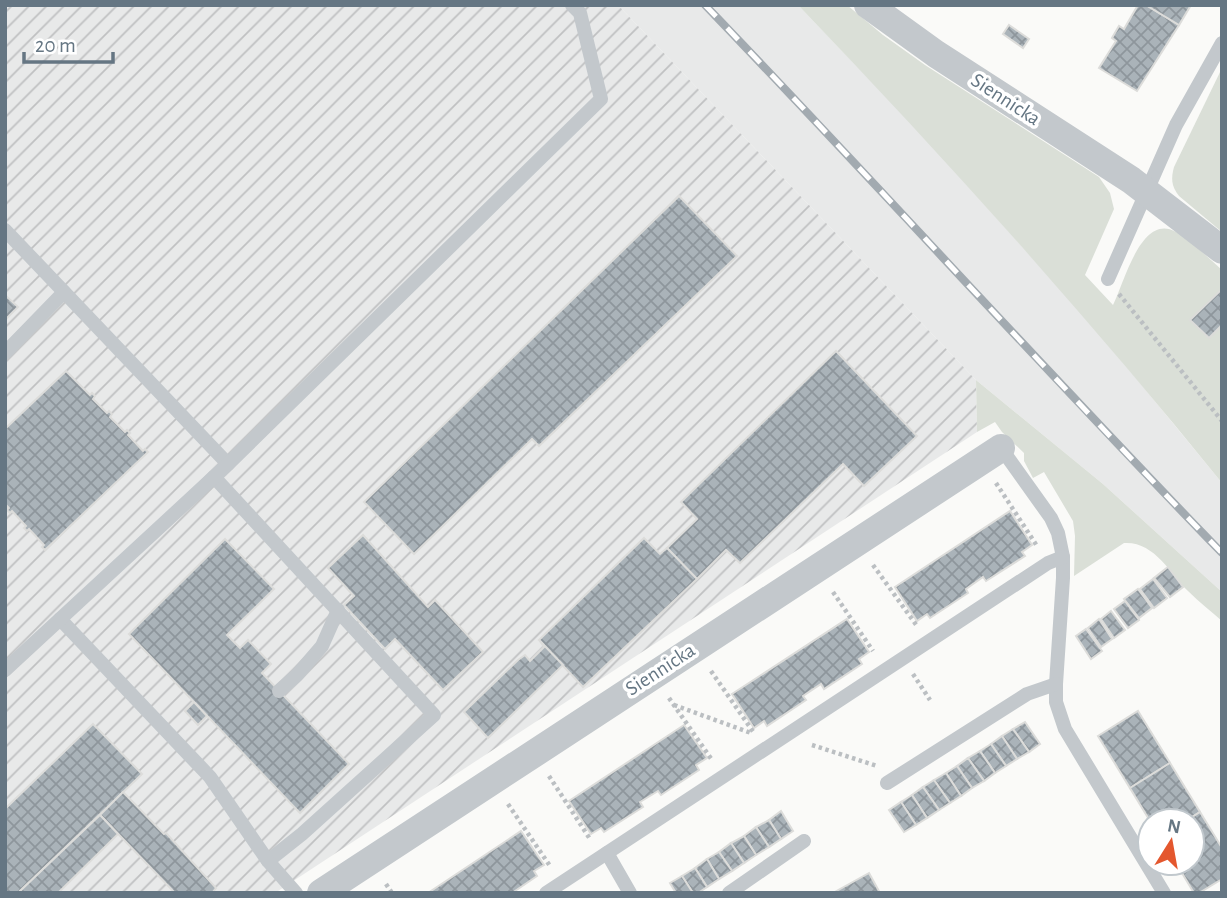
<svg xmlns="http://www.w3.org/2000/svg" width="1227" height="898" font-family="'Alegreya Sans',sans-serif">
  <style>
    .built { fill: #e8e9e9 }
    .industrial { fill: url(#industrial-furrows) }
    .green { fill: #dadfd7 }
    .building { fill: url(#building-cross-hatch); stroke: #dcdcda; stroke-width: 2 }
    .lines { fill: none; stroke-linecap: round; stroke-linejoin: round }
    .path { stroke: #bbbfc2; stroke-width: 4.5; stroke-dasharray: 3.5 3.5; stroke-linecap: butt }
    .service { stroke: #c3c8cc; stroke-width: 14 }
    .minor { stroke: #c3c8cc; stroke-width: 28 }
    .rail-casing { stroke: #a2aab0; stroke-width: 8 }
    .rail { stroke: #fff; stroke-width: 5; stroke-dasharray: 16; stroke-linecap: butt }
    .labels { text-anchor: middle; stroke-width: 7; stroke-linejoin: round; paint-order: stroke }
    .street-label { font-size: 21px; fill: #657683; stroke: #fff }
  </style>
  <defs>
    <pattern id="industrial-furrows" width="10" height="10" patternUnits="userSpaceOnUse" patternTransform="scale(1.75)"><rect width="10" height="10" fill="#e8e9e9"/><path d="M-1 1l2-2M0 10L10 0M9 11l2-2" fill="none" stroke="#c0c1c2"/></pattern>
    <pattern id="building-cross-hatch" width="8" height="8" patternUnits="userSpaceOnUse" patternTransform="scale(1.75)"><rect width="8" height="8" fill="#aab3b9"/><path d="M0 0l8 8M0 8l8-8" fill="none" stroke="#8e969c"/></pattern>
  </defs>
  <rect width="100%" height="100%" fill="#fafaf8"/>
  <path class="built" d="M618,5h180l116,121 175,195 133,162v109l-119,-108 -127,-104z"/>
  <path class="industrial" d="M5,5h613l358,375 1,52 -702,461h-270z"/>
  <g class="green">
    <path d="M798,5h49l36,30 42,30 174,112 11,16 4,16 -29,66 28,30c11,-21 28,-93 63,-73 16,9 31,25 46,38v213c-134,-166 -276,-324 -424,-478z"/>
    <path d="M1222,68v164l-43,-36c-8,-10 -8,-18 -5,-29z"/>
    <path d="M976,380l127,104 119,108v29c-11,-10 -23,-19 -34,-30 -18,-18 -34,-50 -64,-48l-50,33 1,-40 -2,-15 -29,-49 -11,6 -9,-17v-8l-22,-21 -7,-10 -18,10z"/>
  </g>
  <g class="building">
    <path d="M1138,5h8l33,20 -42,66 -38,-23 17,-27 -4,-3 7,-12 5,3z"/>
    <path d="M1146,5h45l-12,20z"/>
    <path d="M1009,25l20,14 -6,9 -20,-14z"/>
    <path d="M679,196l58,60 -198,190 -7,-7 -118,115 -50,-52z"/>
    <path d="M1222,289v36l-13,13 -19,-18z"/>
    <path d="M5,295l13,12 -13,13z"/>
    <path d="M836,351l81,85 -53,50 -21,-22 -103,99 -14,-13 -29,29 -30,-31 30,-29 -16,-17z"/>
    <path d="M66,371l24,24 2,-2 3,3 -2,3 14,14 2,-2 3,3 -2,3 15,15 2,-2 3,3 -2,2 15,16 2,-2 3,3 -103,98 -3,-3 2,-2 -15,-16 -2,2 -3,-3 2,-2 -14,-15 -2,2 -3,-3 2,-2 -4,-4v-75z"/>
    <path d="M1010,511l22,34 -10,7 3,4 -39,25 -3,-4 -17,12 2,4 -38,25 -3,-4 -10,7 -22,-34z"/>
    <path d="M363,535l65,72 7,-7 48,52 -40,38 -48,-51 -10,10 -41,-44 10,-9 -26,-28z"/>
    <path d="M644,538l16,16 7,-6 30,31 -114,108 -44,-47z"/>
    <path d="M225,539l49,50 -47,46 13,13 8,-8 23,24 -9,9 87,91 -49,49 -171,-179z"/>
    <path d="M1168,567l15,20 -13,10 -16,-19z"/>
    <path d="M1153,579l14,19 -13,10 -14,-19z"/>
    <path d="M1138,589l14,19 -13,10 -15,-19z"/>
    <path d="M1125,601l14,19 -11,8 -14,-19z"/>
    <path d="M1111,611l14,19 -11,8 -13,-19z"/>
    <path d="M847,619l22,33 -10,7 3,5 -38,25 -3,-5 -18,12 3,4 -39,26 -3,-5 -10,7 -22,-34z"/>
    <path d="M1099,619l13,20 -11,8 -13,-19z"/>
    <path d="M1086,629l16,22 -11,8 -15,-23z"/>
    <path d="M540,641l23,24 -75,73 -24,-26 54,-52 7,-5 5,6 14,-14z"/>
    <path d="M194,702l13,14 -9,9 -13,-14z"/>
    <path d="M1138,711l32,52 -40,25 -32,-52z"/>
    <path d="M1025,722l15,22 -11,8 -16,-23z"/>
    <path d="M93,724l49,50 -124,119h-13v-84z"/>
    <path d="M684,725l23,33 -11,7 3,5 -38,25 -3,-4 -18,11 3,5 -39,25 -3,-4 -10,6 -22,-33z"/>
    <path d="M1013,729l16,23 -12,7 -15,-23z"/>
    <path d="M1002,736l15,23 -11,7 -15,-22z"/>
    <path d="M991,744l15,22 -11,7 -15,-22z"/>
    <path d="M980,751l15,22 -11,8 -16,-23z"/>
    <path d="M968,758l16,23 -12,7 -15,-22z"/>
    <path d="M1170,763l30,49 -14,9h-36l-20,-33z"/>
    <path d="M957,766l15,22 -11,8 -15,-23z"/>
    <path d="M946,773l15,23 -11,7 -16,-23z"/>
    <path d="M934,780l16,23 -11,7 -16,-23z"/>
    <path d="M923,787l16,23 -12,8 -15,-23z"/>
    <path d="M123,792l41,42 2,-1 50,55 -4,5h-37l-75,-78z"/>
    <path d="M912,795l15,23 -11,7 -15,-23z"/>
    <path d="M901,802l15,23 -12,7 -15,-22z"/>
    <path d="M781,811l12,20 -12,8 -12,-19z"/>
    <path d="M1200,812l22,36v31l-23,14h-5l-18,-30h16v-42h-6z"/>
    <path d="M100,815l18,19 -60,59h-40z"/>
    <path d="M769,820l12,19 -12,8 -13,-20z"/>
    <path d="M756,827l13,20 -13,8 -12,-19z"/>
    <path d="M521,831l23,34 -10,6 3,5 -22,15 -3,2h-84z"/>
    <path d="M744,836l12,19 -12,8 -13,-20z"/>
    <path d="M731,843l13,20 -12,8 -13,-19z"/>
    <path d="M719,852l13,19 -13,8 -12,-20z"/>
    <path d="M707,859l12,20 -12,8 -12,-19z"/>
    <path d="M695,868l12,19 -9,6h-5l-11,-17z"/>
    <path d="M869,873l11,20h-47z"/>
    <path d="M682,876l11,17h-17l-6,-10z"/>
  </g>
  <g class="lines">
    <g class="path">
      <path d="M1119,294l103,127"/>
      <path d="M996,483l41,63"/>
      <path d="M873,565l44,61"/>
      <path d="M833,592l40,59"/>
      <path d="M711,671l43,62"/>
      <path d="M913,674l17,26"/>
      <path d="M669,698l43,62"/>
      <path d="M674,705l77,28"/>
      <path d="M812,745l65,21"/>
      <path d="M549,776l41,63"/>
      <path d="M508,804l42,62"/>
      <path d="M386,884l6,9"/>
    </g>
    <g class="service">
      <path d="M5,230l223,234"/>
      <path d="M1108,279l68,-154 46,-82"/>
      <path d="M5,353l59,-61"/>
      <path d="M1001,448l50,70 7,15 5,24v21l-7,106v18l9,27 99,164"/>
      <path d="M214,477l220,238 -132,119 -34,27"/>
      <path d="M60,619l150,158 58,84 28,32"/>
      <path d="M5,670l223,-206 373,-365 -21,-86 -8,-8"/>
      <path d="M279,691l18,-16 25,-29 16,-36"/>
      <path d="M887,783l140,-89 29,-10"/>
      <path d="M607,853l23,40"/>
      <path d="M546,893l502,-330 15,-6"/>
      <path d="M729,893l75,-52"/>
    </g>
    <g class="minor">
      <path d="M868,5l68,49 195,126 91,70"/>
      <path d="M321,893l680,-445"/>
    </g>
    <g class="rail-casing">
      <path id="rail" d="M705,5c174,181 342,368 517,548"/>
    </g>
    <use href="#rail" class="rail"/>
  </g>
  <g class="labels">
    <g class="street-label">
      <text transform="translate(1006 99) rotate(33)" y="7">Siennicka</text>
      <text transform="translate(660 669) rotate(-33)" y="7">Siennicka</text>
    </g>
  </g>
  <rect width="1227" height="898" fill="none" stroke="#657683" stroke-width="14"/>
  <g transform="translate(1171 842) rotate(11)"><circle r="33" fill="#ffffff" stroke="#c1c8cd" stroke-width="2"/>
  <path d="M0-5L12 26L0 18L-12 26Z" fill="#e4572e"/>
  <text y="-10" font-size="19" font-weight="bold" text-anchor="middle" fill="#657683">N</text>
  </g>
  <path d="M24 52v10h89v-10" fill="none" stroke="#657683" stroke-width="3.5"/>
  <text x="35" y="52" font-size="21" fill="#657683" stroke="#ffffff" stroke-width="5" paint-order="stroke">20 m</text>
</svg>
